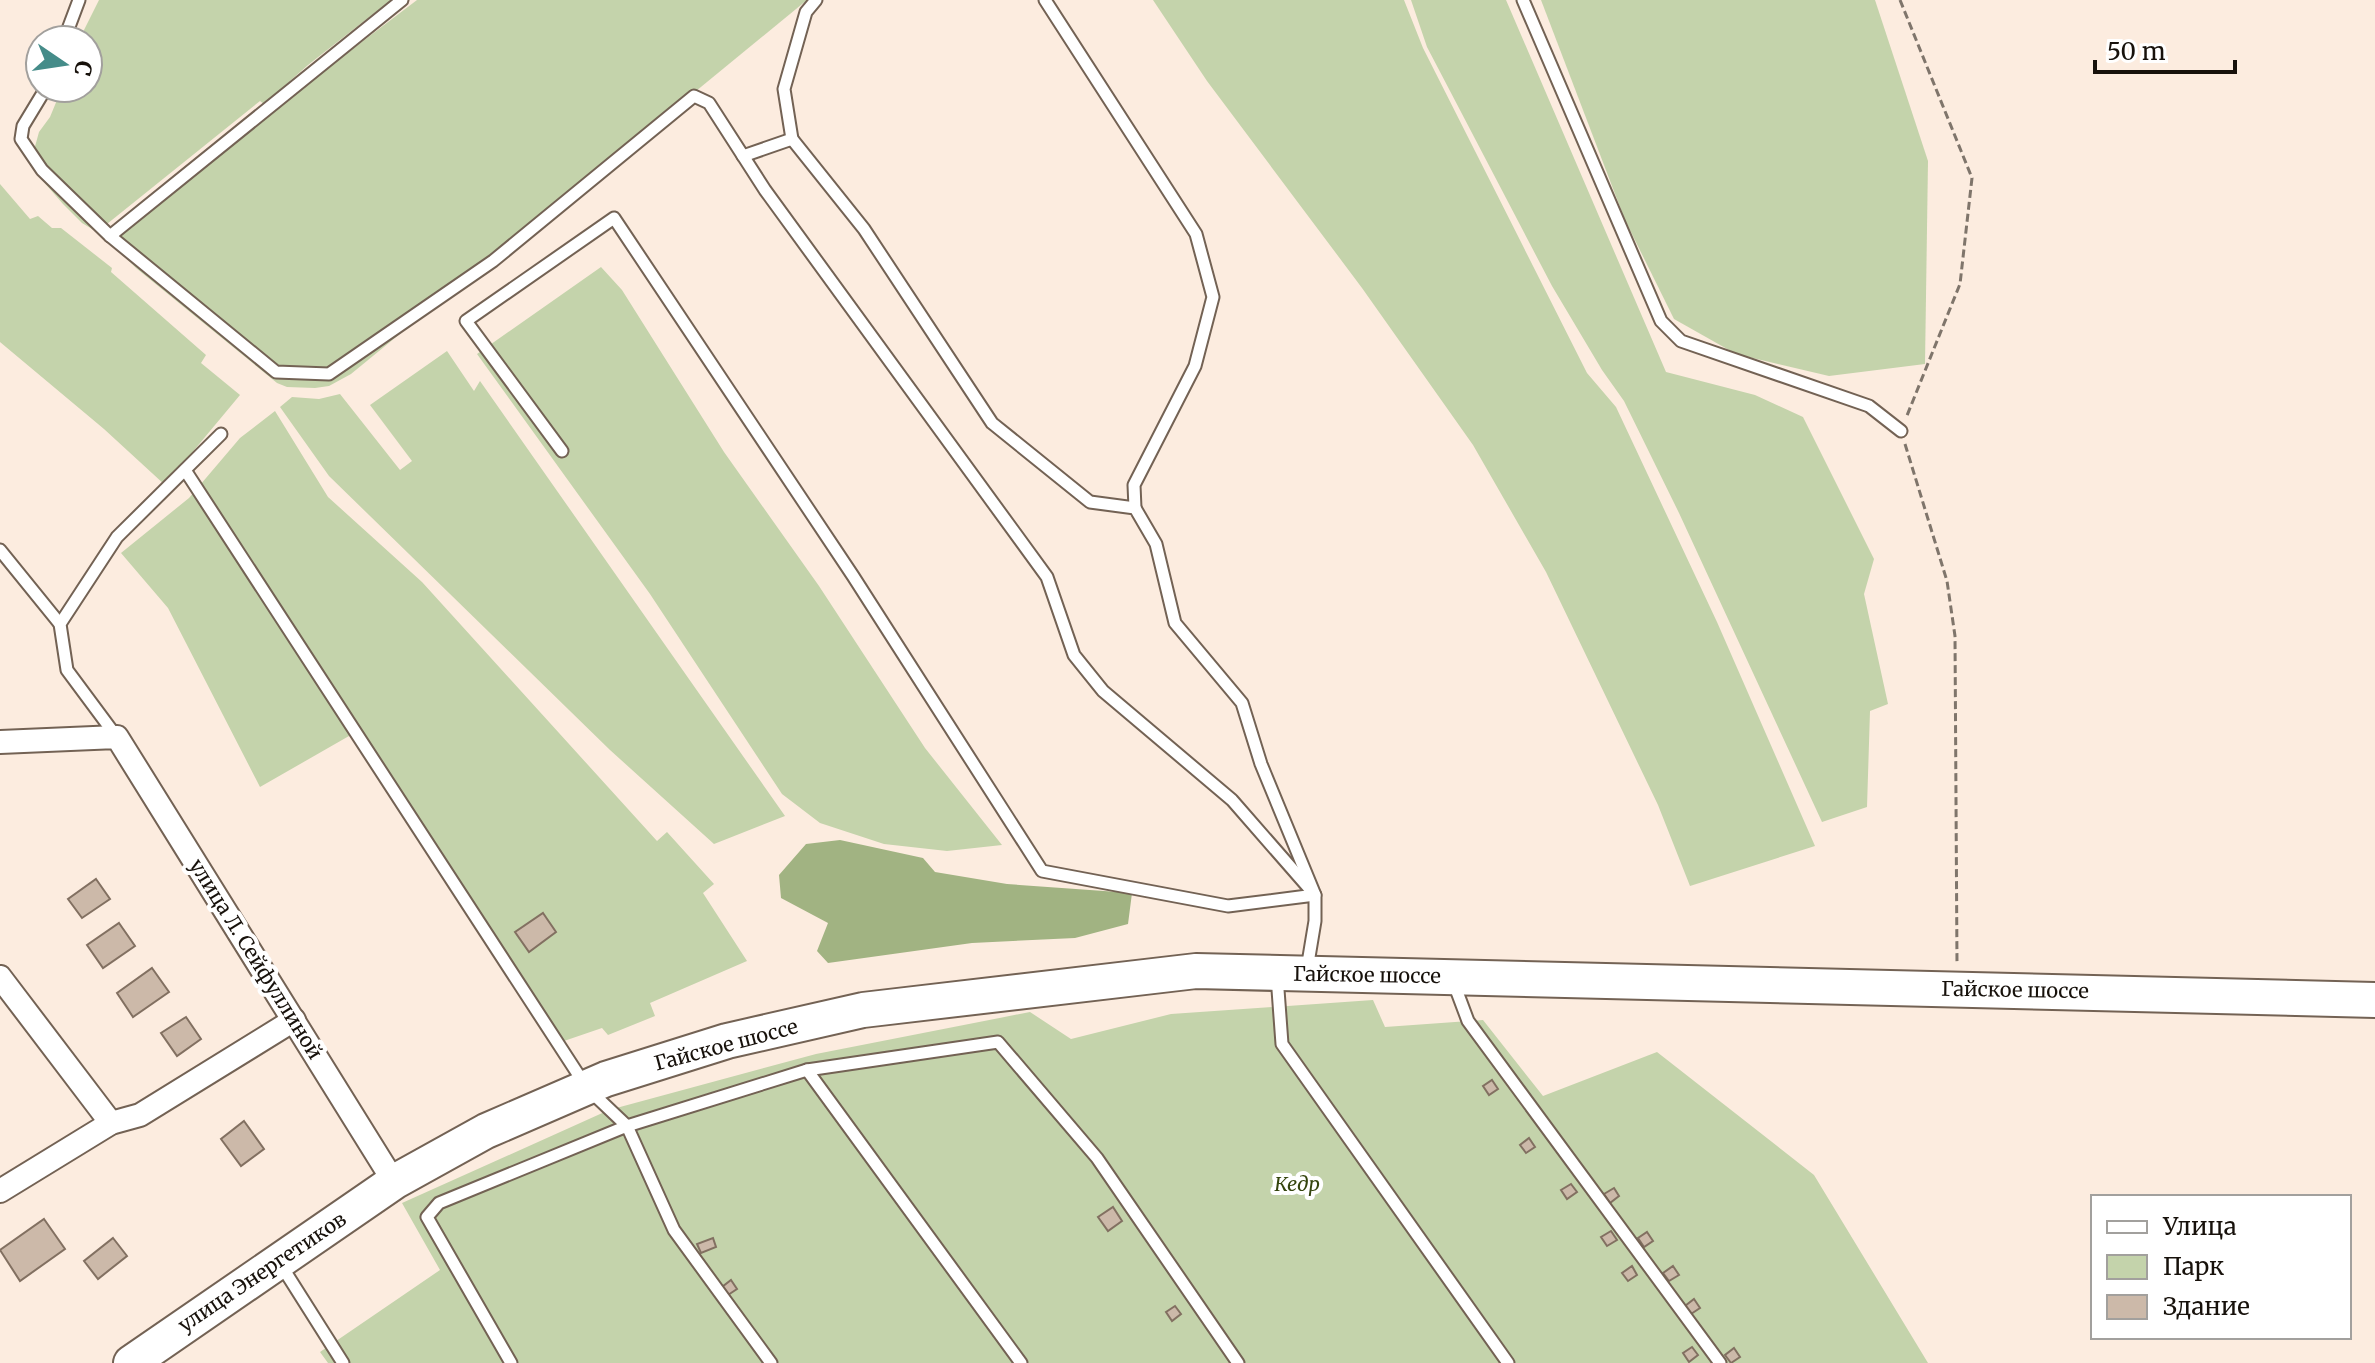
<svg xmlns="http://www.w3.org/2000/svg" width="2375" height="1363" font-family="Merriweather,serif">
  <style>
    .green { fill: #c4d3ab }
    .forest { fill: #a1b382 }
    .building { fill: #ccb9a9; stroke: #827061; stroke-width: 2 }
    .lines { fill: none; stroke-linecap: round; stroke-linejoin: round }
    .lane-casing { stroke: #736254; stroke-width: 15 }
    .street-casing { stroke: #736254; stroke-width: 26 }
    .primary-casing { stroke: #736254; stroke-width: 38 }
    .path { stroke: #7f756b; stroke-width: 3; stroke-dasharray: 8 4; stroke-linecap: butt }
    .lane { stroke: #fff; stroke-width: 11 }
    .street { stroke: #fff; stroke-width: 22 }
    .primary { stroke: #fff; stroke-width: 34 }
    .labels { text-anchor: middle; stroke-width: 8; stroke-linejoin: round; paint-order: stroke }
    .street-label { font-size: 20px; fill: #17110b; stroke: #fff }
    .park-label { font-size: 20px; font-style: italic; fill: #34440d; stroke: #fff }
  </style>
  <rect width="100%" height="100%" fill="#fcecdf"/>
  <g class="green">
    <path d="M99,0h292l-83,65 -44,39 -4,-3 -163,131 -15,-9 -19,-19 -28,-32 -4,-11 8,-29 11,-15 12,-29h26v-48h-9z"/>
    <path d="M417,0h390l-456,374 -22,12 -14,2 -28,-1 -10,-4 -141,-115 -14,-14 -5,-13 3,-7 123,-102z"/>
    <path d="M1153,0h251l19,48 164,325 29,34 101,215 98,224 -125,40 -32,-81 -112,-233 -73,-127 -111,-157 -155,-207z"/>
    <path d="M1411,0h95l160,372 89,23 48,22 71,142 -10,35 24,110 -18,7 -3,96 -45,15 -143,-309 -55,-112 -22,-31 -50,-84 -125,-239z"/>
    <path d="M1541,0h334l53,161 -3,203 -96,12 -93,-22 -62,-35 -49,-99z"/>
    <path d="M0,184l30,35 8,-3 14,12h9l51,40 -1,4 95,83 -5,8 39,32 -75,90 -61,-56 -104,-87z"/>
    <path d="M601,267l21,23 102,162 95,134 106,162 77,97 -55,6 -63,-7 -64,-21 -38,-29 -132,-200 -173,-240z"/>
    <path d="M447,351l27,40 6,-10 305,435 -71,28 -104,-94 -281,-274 -49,-69 12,-10 27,2 21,-5 60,76 12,-9 -42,-56z"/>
    <path d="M275,411l53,86 94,85 235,259 10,-9 47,52 -11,9 44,68 -97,42 5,13 -47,19 -6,-7 -38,13 -208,-309 -96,55 -92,-179 -47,-55 68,-55 51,-60z"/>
    <path d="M1373,1000l12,27 98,-7 60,76 114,-44 157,123 114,188h-1600l-8,-11 120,-82 -38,-67 207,-93 207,-56 214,-42 41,27 100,-25z"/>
  </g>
  <path class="forest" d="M840,840l83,18 12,14 72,12 125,9 -4,31 -53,14 -103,5 -144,20 -11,-12 11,-28 -47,-25 -2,-23 27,-31z"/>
  <g class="building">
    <path d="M96,879l14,20 -28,19 -14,-19z"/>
    <path d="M543,913l13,19 -27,20 -14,-20z"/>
    <path d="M119,923l16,23 -32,22 -16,-23z"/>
    <path d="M152,968l17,24 -36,25 -16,-24z"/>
    <path d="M186,1017l15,22 -24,17 -16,-23z"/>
    <path d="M1492,1080l6,9 -9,6 -6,-9z"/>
    <path d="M244,1121l20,28 -23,17 -20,-27z"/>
    <path d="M1529,1138l6,9 -9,6 -6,-8z"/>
    <path d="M1571,1184l6,8 -10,7 -6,-9z"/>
    <path d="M1614,1188l5,8 -9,7 -6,-9z"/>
    <path d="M1113,1207l9,14 -14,10 -10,-14z"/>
    <path d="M44,1219l21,30 -45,32 -20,-31z"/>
    <path d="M1611,1231l6,9 -10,6 -6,-9z"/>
    <path d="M1647,1232l6,9 -9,6 -6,-9z"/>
    <path d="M113,1238l14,18 -29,23 -14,-18z"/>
    <path d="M713,1238l3,9 -15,6 -4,-9z"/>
    <path d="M1632,1266l5,9 -9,6 -6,-8z"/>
    <path d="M1673,1266l6,9 -10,6 -6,-8z"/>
    <path d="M731,1280l6,9 -9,6 -6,-8z"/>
    <path d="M1694,1299l6,9 -9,6 -6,-8z"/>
    <path d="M1175,1306l6,8 -9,7 -6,-9z"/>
    <path d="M1692,1347l6,8 -9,7 -6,-9z"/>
    <path d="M1734,1348l6,9 -9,6 -6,-8z"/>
  </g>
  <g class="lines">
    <g class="lane-casing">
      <g id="lane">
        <path d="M1045,0l151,234 17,63 -18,69 -61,119 1,23"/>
        <path d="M1523,0l138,321 20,20 188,65 32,25"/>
        <path d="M64,40l15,-40"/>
        <path d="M46,88l-23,38 -2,13 21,31 68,66 166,136 53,2 164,-113 201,-165 15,7 56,87 282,387 27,78 29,36 129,109 83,95v26l-8,48"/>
        <path d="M792,139l-8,-50 22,-77 10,-12"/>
        <path d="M110,236l292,-236"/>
        <path d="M562,451l-96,-130 148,-103 239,358 189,295 186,35 87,-11 -54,-131 -19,-61 -67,-80 -19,-79 -21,-36 -45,-6 -98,-79 -128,-194 -72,-90 -49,17"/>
        <path d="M185,470l402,618 40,38 180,-56 191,-28 99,116 141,205"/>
        <path d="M0,550l60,74"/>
        <path d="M116,736l-49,-66 -7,-46 57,-87 104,-103"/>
        <path d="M1277,976l5,68 226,319"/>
        <path d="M1453,981l15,40 252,342"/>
        <path d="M807,1070l214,293"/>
        <path d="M281,1265l62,98"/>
        <path d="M511,1363l-84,-146 12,-14 188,-77 47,104 97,133"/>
      </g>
    </g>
    <g class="street-casing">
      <g id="street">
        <path d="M0,742l117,-5 277,445"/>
        <path d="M0,977l111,146"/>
        <path d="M0,1191l111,-68 29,-8 154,-95"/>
      </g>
    </g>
    <g class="primary-casing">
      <path id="primary" d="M131,1363l263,-181 92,-51 120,-52 121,-38 136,-31 333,-39 1179,29"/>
    </g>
    <g class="path">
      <path d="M1900,0l72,178 -12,106 -54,134"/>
      <path d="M1905,444l42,137 8,55 2,329"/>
    </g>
    <use href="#lane" class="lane"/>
    <use href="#street" class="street"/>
    <use href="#primary" class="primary"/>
  </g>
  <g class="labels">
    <g class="street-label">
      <text transform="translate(256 959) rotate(58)" y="7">улица Л. Сейфуллиной</text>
      <text transform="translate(1367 975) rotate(1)" y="7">Гайское шоссе</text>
      <text transform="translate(2015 990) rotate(1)" y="7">Гайское шоссе</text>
      <text transform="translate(726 1045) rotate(-15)" y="7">Гайское шоссе</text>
      <text transform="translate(262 1272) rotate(-34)" y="7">улица Энергетиков</text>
    </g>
    <g class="park-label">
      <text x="1297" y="1191">Кедр</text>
    </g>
  </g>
  <rect x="2091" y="1195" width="260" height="144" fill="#ffffff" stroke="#a2a09d" stroke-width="2"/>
  <rect x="2107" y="1221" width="40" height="12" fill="#ffffff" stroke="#a2a09d" stroke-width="2"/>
  <text x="2163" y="1235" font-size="24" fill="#17110b">Улица</text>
  <rect x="2107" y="1255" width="40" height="24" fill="#c4d3ab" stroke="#a2a09d" stroke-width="2"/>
  <text x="2163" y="1275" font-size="24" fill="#17110b">Парк</text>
  <rect x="2107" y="1295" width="40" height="24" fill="#ccb9a9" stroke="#a2a09d" stroke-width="2"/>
  <text x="2163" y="1315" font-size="24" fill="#17110b">Здание</text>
  <g transform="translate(64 64) rotate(103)"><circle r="38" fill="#ffffff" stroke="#a2a09d" stroke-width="2"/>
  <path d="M0-6L14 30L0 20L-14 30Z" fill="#458c89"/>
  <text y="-12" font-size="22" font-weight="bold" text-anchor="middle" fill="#17110b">С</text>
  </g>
  <path d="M2095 60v12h140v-12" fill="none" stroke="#17110b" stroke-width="4"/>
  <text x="2107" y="60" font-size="24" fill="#17110b" stroke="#ffffff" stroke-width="6" paint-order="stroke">50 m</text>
</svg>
